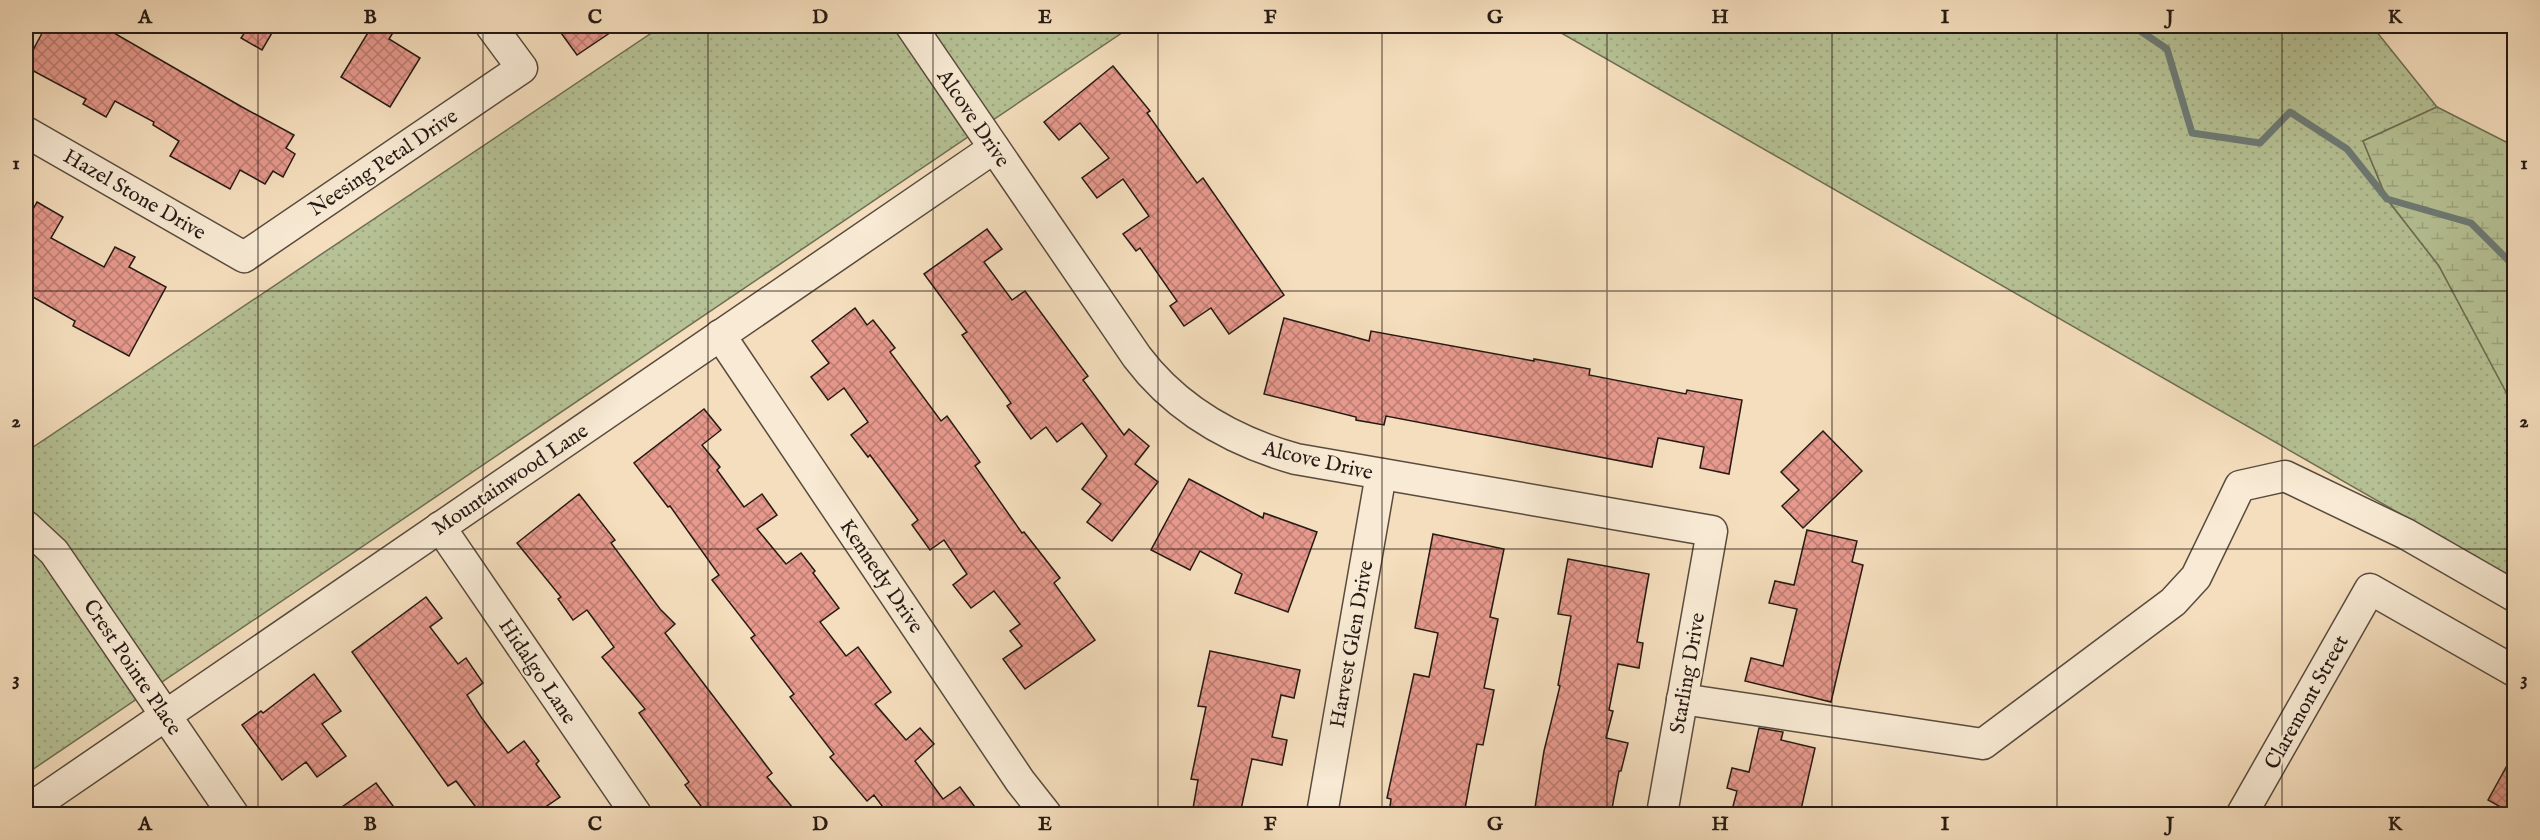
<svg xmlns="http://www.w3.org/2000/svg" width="2540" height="840" font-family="'IM FELL English',serif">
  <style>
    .grass { fill: url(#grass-dots); stroke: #6e6e54; stroke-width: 1.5 }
    .wetland { fill: url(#wetland-marsh); stroke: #6e6e54; stroke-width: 1.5 }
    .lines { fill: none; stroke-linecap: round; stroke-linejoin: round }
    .stream { stroke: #6d7b76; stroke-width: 7 }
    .building { fill: url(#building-cross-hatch); stroke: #251a14; stroke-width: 1.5 }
    .minor-casing { stroke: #594b3e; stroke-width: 33 }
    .minor { stroke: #f8ead4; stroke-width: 30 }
    .grid { fill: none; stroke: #251a14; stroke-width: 1.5; stroke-opacity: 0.55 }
    .labels { text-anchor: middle; stroke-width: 4.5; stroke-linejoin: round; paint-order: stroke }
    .street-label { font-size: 21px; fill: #251a14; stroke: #f8ead4 }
    .neatline { fill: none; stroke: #251a14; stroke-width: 2 }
    .grid-label { font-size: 20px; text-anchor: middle; font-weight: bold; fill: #251a14 }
  </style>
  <defs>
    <pattern id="grass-dots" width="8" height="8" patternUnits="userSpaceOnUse" patternTransform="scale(1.5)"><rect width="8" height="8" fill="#b6c295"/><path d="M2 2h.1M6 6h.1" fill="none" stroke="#9ca680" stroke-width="1.8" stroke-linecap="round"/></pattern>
    <pattern id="wetland-marsh" width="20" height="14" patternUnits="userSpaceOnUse" patternTransform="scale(1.5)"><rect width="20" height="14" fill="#b6c295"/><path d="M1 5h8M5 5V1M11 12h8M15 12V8" fill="none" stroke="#9ca680"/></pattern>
    <pattern id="building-cross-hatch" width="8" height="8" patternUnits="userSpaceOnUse" patternTransform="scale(1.5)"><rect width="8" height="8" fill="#e7998d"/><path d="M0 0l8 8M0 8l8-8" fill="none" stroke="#bb7c72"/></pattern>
  </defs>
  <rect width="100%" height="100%" fill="#f5debd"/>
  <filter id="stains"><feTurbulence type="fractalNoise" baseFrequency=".00333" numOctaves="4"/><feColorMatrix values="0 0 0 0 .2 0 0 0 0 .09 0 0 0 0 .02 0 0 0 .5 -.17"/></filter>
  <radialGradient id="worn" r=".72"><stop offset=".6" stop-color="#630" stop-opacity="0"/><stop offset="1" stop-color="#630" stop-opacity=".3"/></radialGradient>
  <g class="grass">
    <path d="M662,26h470l-1106,748v-322z"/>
    <path d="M1549,26h823l65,81 -74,34 24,58 52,67 75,141v172z"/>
  </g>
  <path class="wetland" d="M2437,107l77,39v261l-75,-141 -52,-67 -24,-58z"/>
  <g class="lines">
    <path class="stream" d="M2133,26l34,23 25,84 68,10 30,-31 57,37 40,50 84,24 43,43"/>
  </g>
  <g class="building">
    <path d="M46,26h56l140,81 52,28 -8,13 9,6 -12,23 -10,-6 -8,13 -25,-14 -10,19 -60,-33 9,-15 -26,-16 1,-3 -39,-21 -9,16 -23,-13 3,-5 -60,-32v-4z"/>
    <path d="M249,26h27l-14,24 -21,-12z"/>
    <path d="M372,26h25l-8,13 31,19 -30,49 -49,-30z"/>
    <path d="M556,26h64l-43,29z"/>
    <path d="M1113,66l37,45 -3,2 50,70 6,-5 81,117 -55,39 -18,-26 -27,18 -14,-20 7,-5 -37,-53 -4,3 -13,-17 26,-18 -26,-37 -26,19 -15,-20 27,-20 -29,-35 -21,17 -15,-18z"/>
    <path d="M37,202l26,15 -12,21 53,29 11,-20 20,10 -6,10 37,20 -37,69 -56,-30 2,-5 -49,-28v-71z"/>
    <path d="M987,229l15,20 -18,13 28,38 13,-9 63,85 -5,4 41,55 5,-6 20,17 -14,18 23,18 -46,59 -25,-19 14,-18 -19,-15 25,-33 -25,-33 -25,19 -11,-15 -15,12 -24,-33 4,-3 -49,-68 5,-3 -43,-58z"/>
    <path d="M855,308l12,17 6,-5 22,28 -5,4 51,69 6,-5 33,46 -5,4 47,67 2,-1 36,46 -6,5 41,57 -70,49 -22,-30 19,-13 -12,-15 10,-7 -26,-33 -23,17 -18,-23 14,-11 -23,-34 -14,10 -18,-25 6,-5 -48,-65 -2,2 -17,-22 17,-13 -24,-34 -16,12 -17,-23 18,-14 -17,-22z"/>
    <path d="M1284,318l85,23 2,-10 163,30v-2l56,10 -1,6 97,19 1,-4 55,10 -13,74 -29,-6 4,-21 -46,-9 -6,29 -266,-51 -2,9 -28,-5v-3l-92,-23z"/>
    <path d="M704,409l17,21 -19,15 18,22 -3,3 27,37 18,-13 15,21 -20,14 29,35 15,-11 14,18 -2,2 26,35 -19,14 26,34 12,-9 33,45 -16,12 31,36 14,-12 14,16 -19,17 28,38 17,-12 15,20 -10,7h-77l-14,-19 -7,6 -37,-44 4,-3 -44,-57 4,-3 -43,-56 4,-3 -43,-55 7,-5 -49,-69 -2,1 -34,-44z"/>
    <path d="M1823,431l39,40 -59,57 -21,-22 17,-16 -18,-18z"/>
    <path d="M1189,479l74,39 1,-5 53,19 -29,80 -53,-19 7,-19 -42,-23 -10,19 -39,-20z"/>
    <path d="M579,494l36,46 -4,3 49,66 15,15 -10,9 107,140 -5,4 31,37h-91l-22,-29 4,-3 -50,-69 6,-4 -43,-52 12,-10 -27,-37 -14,10 -15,-21 3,-2 -44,-54z"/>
    <path d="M1807,530l50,11 -5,21 11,3 -32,137 -86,-21 6,-23 32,8 14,-57 -28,-6 6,-22 19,4z"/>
    <path d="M1433,534l71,15 -14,68 8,2 -14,69 10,2 -11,55 -6,-1 -13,70h-75l2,-15 -4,-1 27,-124 15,3 9,-44 -23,-5z"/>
    <path d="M1568,559l81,15 -12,68 6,1 -4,25 -21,-4 -9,46 4,1 -7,27 22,5 -7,28h-2l-8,43h-77l10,-63 16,-65 -2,-1 13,-69 -13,-2z"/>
    <path d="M426,597l16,21 -12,9 28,37 8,-6 17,25 -16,12 14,22 27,36 16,-12 15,20 -3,3 24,33 -25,17h-54l-25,-33 -8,5 -96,-134z"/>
    <path d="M1210,651l90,19 -6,28 -13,-3 -9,42 15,3 -5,25 -30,-6 -12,55h-48l6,-34 -7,-1 15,-72 -8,-1z"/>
    <path d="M314,674l27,37 -19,13 24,32 -29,21 -11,-15 -24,18 -40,-55 19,-14 2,2z"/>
    <path d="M1759,728l24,4 -2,8 34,8 -15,66h-69l6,-23 -10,-3 5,-20 17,4z"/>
    <path d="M2514,753v61h-1l-25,-14z"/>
    <path d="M376,783l23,31h-67z"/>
  </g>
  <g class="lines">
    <g class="minor-casing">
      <g id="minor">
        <path d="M911,26l226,331c40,53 95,84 159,102l416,72 -50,283"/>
        <path d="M26,132l218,125 278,-189 -31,-42"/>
        <path d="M720,335l300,446 26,33"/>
        <path d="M26,526l28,26 179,262"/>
        <path d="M440,527l196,287"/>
        <path d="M1682,699l301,45 190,-142 23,-25 44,-91 45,-10 121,58 108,62"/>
        <path d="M26,811l968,-663"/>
        <path d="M1322,814l59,-340"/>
        <path d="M2242,814l128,-225 144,82"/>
      </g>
    </g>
    <use href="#minor" class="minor"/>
  </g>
  <path class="grid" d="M258,26v788M483,26v788M708,26v788M933,26v788M1158,26v788M1382,26v788M1607,26v788M1832,26v788M2057,26v788M2282,26v788M26,291h2488M26,549h2488"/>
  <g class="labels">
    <g class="street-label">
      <text transform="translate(974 118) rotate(56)" y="7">Alcove Drive</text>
      <text transform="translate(383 162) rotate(-34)" y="7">Neesing Petal Drive</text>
      <text transform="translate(135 194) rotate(30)" y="7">Hazel Stone Drive</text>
      <text transform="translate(1318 460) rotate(13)" y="7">Alcove Drive</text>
      <text transform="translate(510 479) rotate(-34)" y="7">Mountainwood Lane</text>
      <text transform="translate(882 576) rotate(56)" y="7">Kennedy Drive</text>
      <text transform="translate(1351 644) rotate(-80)" y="7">Harvest Glen Drive</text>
      <text transform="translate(133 667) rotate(56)" y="7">Crest Pointe Place</text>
      <text transform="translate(538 671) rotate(56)" y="7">Hidalgo Lane</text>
      <text transform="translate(1687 673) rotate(-80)" y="7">Starling Drive</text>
      <text transform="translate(2306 702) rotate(-61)" y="7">Claremont Street</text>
    </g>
  </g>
  <rect width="2540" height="840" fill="none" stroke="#f5debd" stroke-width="66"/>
  <rect x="33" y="33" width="2474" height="774" class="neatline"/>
  <g class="grid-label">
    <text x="145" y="23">A</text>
    <text x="370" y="23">B</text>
    <text x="595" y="23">C</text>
    <text x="820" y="23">D</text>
    <text x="1045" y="23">E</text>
    <text x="1270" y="23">F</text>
    <text x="1495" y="23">G</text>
    <text x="1720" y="23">H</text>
    <text x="1945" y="23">I</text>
    <text x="2170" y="23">J</text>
    <text x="2395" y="23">K</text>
    <text x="16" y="169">1</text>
    <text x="2524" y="169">1</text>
    <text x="16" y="427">2</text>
    <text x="2524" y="427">2</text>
    <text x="16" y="685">3</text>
    <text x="2524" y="685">3</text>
    <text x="145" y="830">A</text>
    <text x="370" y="830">B</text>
    <text x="595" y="830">C</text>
    <text x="820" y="830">D</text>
    <text x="1045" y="830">E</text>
    <text x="1270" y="830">F</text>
    <text x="1495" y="830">G</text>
    <text x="1720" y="830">H</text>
    <text x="1945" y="830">I</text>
    <text x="2170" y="830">J</text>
    <text x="2395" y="830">K</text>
  </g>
  <rect width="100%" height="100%" filter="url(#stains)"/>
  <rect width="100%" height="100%" fill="url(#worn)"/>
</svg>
